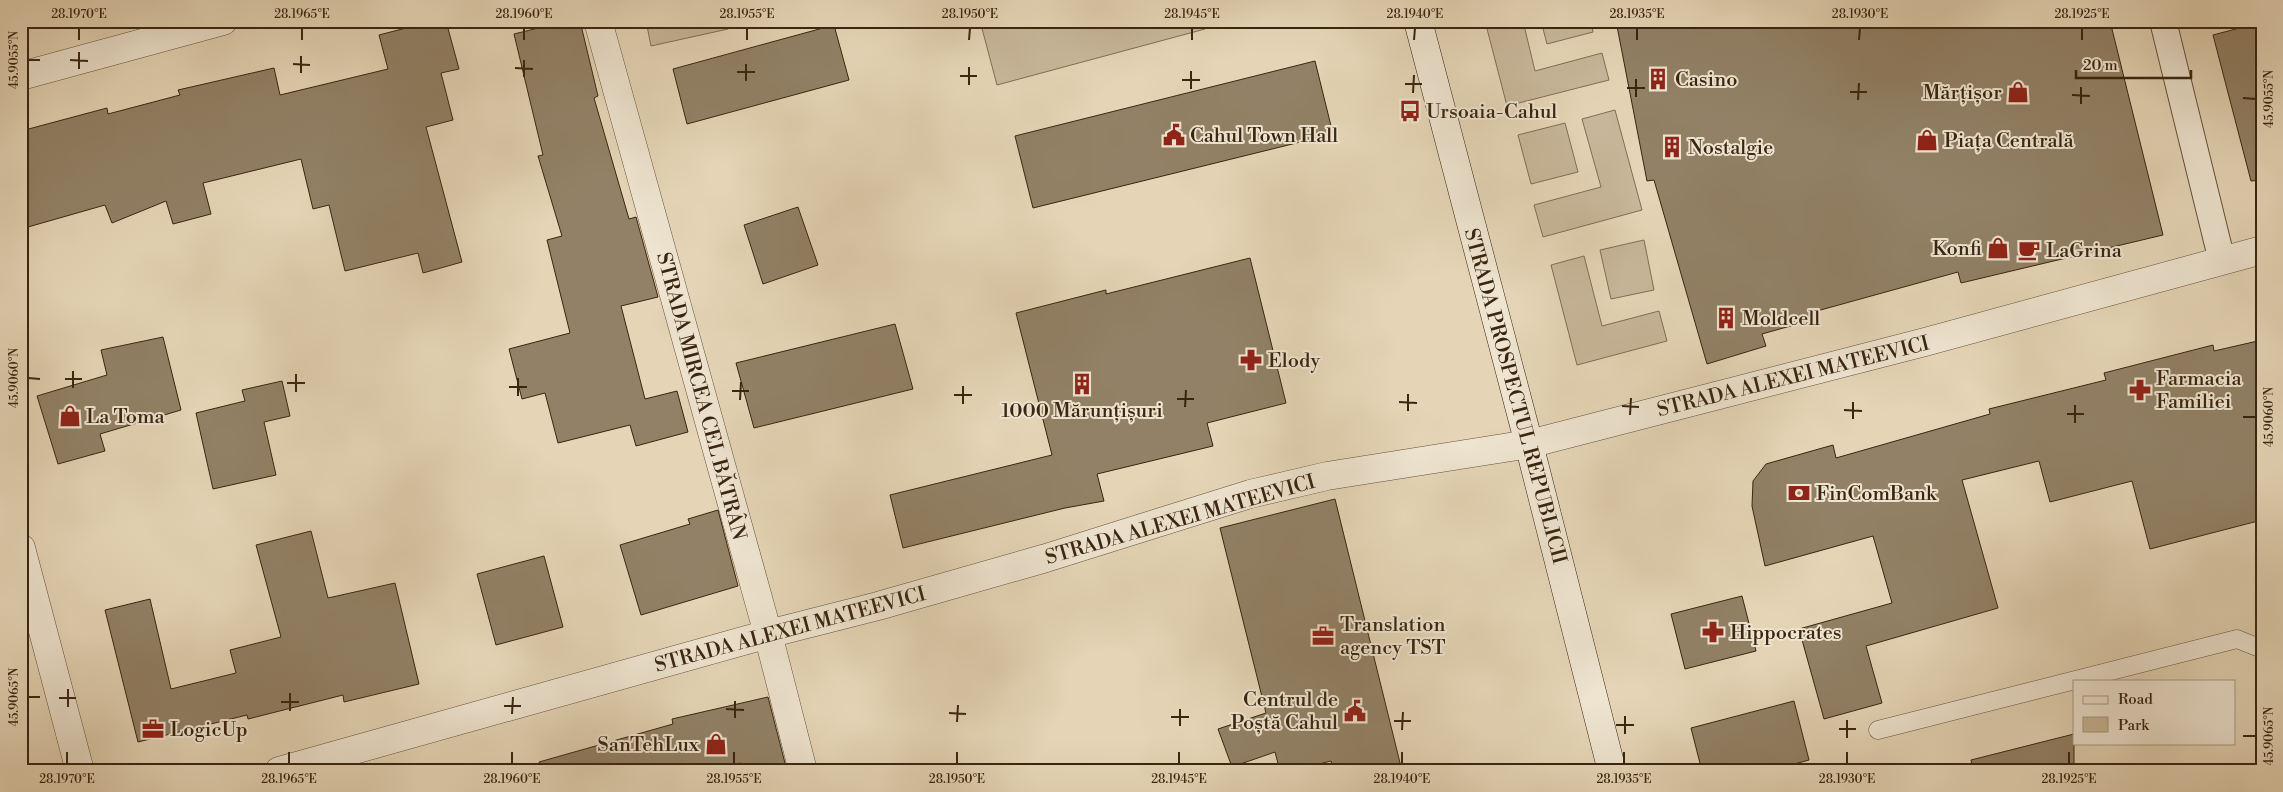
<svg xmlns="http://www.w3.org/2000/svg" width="2283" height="792" font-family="'Libre Bodoni',serif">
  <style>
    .green { fill: #c8b79a; stroke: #806e55 }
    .building { fill: #928166; stroke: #392510 }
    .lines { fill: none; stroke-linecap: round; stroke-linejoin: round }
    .service-casing { stroke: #64513a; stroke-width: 19 }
    .pedestrian-casing { stroke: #64513a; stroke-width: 28 }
    .minor-casing { stroke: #64513a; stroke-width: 29 }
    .secondary-casing { stroke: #392510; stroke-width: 29 }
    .service { stroke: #eee4d0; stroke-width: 18 }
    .pedestrian { stroke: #eee4d0; stroke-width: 26 }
    .minor { stroke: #eee4d0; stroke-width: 28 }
    .secondary { stroke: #eee4d0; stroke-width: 28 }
    .ticks { fill: none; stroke: #392510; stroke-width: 2 }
    .labels { text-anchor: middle; stroke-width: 4; stroke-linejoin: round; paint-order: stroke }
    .poi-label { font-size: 20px; fill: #392510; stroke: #eee4d0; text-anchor: start }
    .street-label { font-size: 20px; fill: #392510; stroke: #eee4d0 }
    .neatline { fill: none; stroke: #392510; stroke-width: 2 }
    .ticks-label { font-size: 12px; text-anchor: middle; fill: #392510 }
  </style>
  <rect width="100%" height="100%" fill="#e5d5b6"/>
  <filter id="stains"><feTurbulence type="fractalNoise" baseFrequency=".004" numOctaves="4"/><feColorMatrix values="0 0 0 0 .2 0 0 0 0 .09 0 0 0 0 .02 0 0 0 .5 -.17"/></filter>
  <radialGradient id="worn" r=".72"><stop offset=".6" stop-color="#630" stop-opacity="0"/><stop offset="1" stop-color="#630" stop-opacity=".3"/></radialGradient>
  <g class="green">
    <path d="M646,21h81l1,8 -77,17z"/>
    <path d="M980,21h223l2,8 -208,56z"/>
    <path d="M1485,21h38l12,50 67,-18 7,27 -102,26z"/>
    <path d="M1541,21h50l2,11 -46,12z"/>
    <path d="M1615,110l27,100 -99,27 -9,-32 67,-18 -19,-68z"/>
    <path d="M1565,123l13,49 -47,12 -13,-49z"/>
    <path d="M1644,240l10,50 -43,9 -11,-49z"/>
    <path d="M1584,256l18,70 57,-15 8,30 -90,24 -26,-100z"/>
  </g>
  <g class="building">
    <path d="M433,21h13l13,48 -18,4 12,47 -27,7 36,135 -39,11 -5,-20 -73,18 -16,-66 -16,4 -12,-50 -98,24 8,31 -38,10 -7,-23 -54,22 -7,-18 -84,24v-98l86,-23 1,6 72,-19 -2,-5 96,-22 6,27 108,-26 -9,-34z"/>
    <path d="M567,21h13l18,75 -4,2 35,121 7,-2 22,80 -37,9 24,93 32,-8 11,41 -52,14 -6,-21 -72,18 -13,-50 -23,6 -13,-50 61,-16 -23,-93 15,-4 -24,-80 5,-1 -29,-121z"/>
    <path d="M1616,21h494l53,214 -202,48 -3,-11 -141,39 2,7 -57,16 4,12 -59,18 -53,-184 -7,1z"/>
    <path d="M2262,22v158l-11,1 -38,-146z"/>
    <path d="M834,25l15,55 -162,44 -14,-55z"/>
    <path d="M1315,61l18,73 -300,74 -18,-72z"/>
    <path d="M798,207l20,58 -55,19 -19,-59z"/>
    <path d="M1250,258l36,145 -79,20 6,23 -116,28 7,27 -39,7 -162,40 -13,-53 162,-40 -36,-142 90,-23v4z"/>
    <path d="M895,324l18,65 -159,39 -18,-65z"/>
    <path d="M163,337l18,73 -81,24 5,17 -47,13 -21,-68 70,-21 -6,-25z"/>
    <path d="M2262,340v180l-112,29 -18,-68 -82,21 -11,-41 -77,19 36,128 -132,38 16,57 -58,16 -25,-90 93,-26 -19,-67 -108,30 -13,-60 1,-25 13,-17 67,-19 3,13 154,-44 -1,-5 117,-29 -2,-7 109,-28 1,6z"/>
    <path d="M282,381l8,35 -26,6 12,53 -63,14 -17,-76 49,-12 -3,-11z"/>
    <path d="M1335,499l67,272h-68l-3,-10 -40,10h-11l-5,-19 -43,15 -14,-38 48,-16 -46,-185z"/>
    <path d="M718,510l20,76 -97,29 -21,-70 70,-21 -2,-5z"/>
    <path d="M311,531l17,67 67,-15 24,101 -75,18 -1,-7 -95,24 -1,-4 -109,27 -33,-132 45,-11 21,90 65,-16 -6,-23 51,-13 -25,-92z"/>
    <path d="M544,556l19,71 -67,18 -19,-71z"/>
    <path d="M1742,596l14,55 -71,18 -14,-55z"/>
    <path d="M768,697l19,74h-44l-2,-8 -35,8h-165l-2,-9 134,-38 -1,-5z"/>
    <path d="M1794,701l15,59 -40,11h-67l-11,-43z"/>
    <path d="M2074,734v37h-101l-2,-11z"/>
  </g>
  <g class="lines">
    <g class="service-casing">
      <path id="service" d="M1878,730l359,-91 25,10"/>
    </g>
    <g class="pedestrian-casing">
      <path id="pedestrian" d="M2163,21l59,240"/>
    </g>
    <g class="minor-casing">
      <g id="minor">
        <path d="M598,21l170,613 35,137"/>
        <path d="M21,76l202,-55"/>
        <path d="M21,548l59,223"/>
        <path d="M279,771l489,-137 110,-28 168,-48 204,-64 77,-18 202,-32 396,-102 337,-92"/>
      </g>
    </g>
    <g class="secondary-casing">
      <path id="secondary" d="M1418,21l111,423 83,327"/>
    </g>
    <use href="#service" class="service"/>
    <use href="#pedestrian" class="pedestrian"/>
    <use href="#minor" class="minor"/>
    <use href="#secondary" class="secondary"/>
  </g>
  <path class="ticks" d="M79,40v-12M302,40v-12M524,40v-12M747,40v-12M969,40l1,-12M1192,40v-12M1414,40l1,-12M1637,40v-12M1859,40l1,-12M2082,40v-12M28,60h12M70,60l18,1M293,64l17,1M515,68l18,1M79,69v-17M737,72h18M301,73v-17M960,76h17M524,77v-17M1182,80h18M746,81v-17M1405,84h17M969,85v-18M1627,88h18M1191,89v-18M1850,92h17M1413,93l1,-18M2072,95l18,1M1636,97v-18M2243,98l13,1M1858,100l1,-17M2081,104v-17M28,378l12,1M65,379h17M287,383h18M509,387h18M73,388v-17M732,391h17M296,392v-18M954,395h18M518,396v-18M1177,399h17M740,400l1,-18M1399,402l18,1M963,404v-18M1622,406l17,1M1185,407l1,-17M1844,410l18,1M1408,411v-17M2067,414h17M1630,415l1,-17M2243,417h13M1853,419v-17M2075,423v-18M28,697h12M59,698h17M281,702h18M504,706h17M68,707v-18M726,709l18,1M290,711v-18M949,713l17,1M512,714l1,-17M1171,717h18M735,718v-17M1394,721h17M957,722l1,-17M1616,725h18M1180,726v-17M1839,729h17M1402,730l1,-18M1625,734v-18M2243,736h13M1847,738v-18M67,764v-12M289,764v-12M512,764v-12M734,764v-12M957,764v-12M1179,764v-12M1402,764v-12M1624,764v-12M1847,764v-12M2069,764v-12"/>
  <defs>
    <g id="building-bare" transform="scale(1.725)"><path d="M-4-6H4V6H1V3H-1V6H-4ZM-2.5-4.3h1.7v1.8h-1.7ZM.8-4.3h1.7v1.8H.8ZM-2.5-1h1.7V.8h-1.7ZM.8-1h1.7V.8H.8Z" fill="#8f2418" stroke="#eee4d0" stroke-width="2.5" paint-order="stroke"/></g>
    <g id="shop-bare" transform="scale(1.725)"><path d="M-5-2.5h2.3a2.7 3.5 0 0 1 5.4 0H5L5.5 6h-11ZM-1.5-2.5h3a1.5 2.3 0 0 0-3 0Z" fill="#8f2418" stroke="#eee4d0" stroke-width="2.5" paint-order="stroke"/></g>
    <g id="bus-bare" transform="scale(1.725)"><path d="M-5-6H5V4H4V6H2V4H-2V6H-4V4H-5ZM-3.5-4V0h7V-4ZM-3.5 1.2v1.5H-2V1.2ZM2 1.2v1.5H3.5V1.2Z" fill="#8f2418" stroke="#eee4d0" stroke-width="2.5" paint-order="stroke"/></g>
    <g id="civic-bare" transform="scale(1.725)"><path d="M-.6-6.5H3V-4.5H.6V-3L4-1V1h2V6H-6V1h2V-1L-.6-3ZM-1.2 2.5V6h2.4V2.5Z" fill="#8f2418" stroke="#eee4d0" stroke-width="2.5" paint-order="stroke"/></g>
    <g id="cafe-bare" transform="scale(1.725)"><path d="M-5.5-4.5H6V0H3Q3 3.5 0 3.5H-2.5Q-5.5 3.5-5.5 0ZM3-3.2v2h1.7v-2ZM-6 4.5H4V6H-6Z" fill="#8f2418" stroke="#eee4d0" stroke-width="2.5" paint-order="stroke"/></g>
    <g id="pharmacy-bare" transform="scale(1.725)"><path d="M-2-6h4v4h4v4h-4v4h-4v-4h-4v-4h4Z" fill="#8f2418" stroke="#eee4d0" stroke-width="2.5" paint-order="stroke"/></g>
    <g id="bank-bare" transform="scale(1.725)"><path d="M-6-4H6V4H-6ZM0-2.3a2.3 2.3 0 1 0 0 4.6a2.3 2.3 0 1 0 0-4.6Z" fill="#8f2418" stroke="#eee4d0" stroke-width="2.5" paint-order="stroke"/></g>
    <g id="office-bare" transform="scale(1.725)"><path d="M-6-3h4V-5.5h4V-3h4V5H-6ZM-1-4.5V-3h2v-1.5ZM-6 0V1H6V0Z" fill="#8f2418" stroke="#eee4d0" stroke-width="2.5" paint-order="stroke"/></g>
  </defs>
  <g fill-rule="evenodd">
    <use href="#building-bare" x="1658" y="79"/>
    <use href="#shop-bare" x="2018" y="92"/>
    <use href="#bus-bare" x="1410" y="111"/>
    <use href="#civic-bare" x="1174" y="135"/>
    <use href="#shop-bare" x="1927" y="140"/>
    <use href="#building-bare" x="1672" y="147"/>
    <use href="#shop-bare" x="1998" y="248"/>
    <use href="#cafe-bare" x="2029" y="250"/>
    <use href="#building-bare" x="1726" y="318"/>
    <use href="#pharmacy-bare" x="1251" y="360"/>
    <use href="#building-bare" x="1082" y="384"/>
    <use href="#pharmacy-bare" x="2140" y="390"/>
    <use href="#shop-bare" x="70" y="416"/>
    <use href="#bank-bare" x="1799" y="493"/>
    <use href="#pharmacy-bare" x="1713" y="632"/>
    <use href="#office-bare" x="1323" y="636"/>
    <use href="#civic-bare" x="1355" y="711"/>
    <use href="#office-bare" x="153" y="729"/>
    <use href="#shop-bare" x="716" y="744"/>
  </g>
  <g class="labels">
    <g class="poi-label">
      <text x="1675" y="86">Casino</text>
      <text x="2002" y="99" text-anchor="end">Mărțișor</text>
      <text x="1426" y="118">Ursoaia-Cahul</text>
      <text x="1190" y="142">Cahul Town Hall</text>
      <text x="1944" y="147">Piața Centrală</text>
      <text x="1688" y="154">Nostalgie</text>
      <text x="1982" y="255" text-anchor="end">Konfi</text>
      <text x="2046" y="257">LaGrina</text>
      <text x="1742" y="325">Moldcell</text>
      <text x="1268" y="367">Elody</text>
      <text x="2156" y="385">Farmacia<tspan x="2156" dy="23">Familiei</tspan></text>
      <text x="1082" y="417" text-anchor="middle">1000 Mărunțișuri</text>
      <text x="86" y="423">La Toma</text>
      <text x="1816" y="500">FinComBank</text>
      <text x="1340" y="631">Translation<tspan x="1340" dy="23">agency TST</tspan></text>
      <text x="1730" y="639">Hippocrates</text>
      <text x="1338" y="706" text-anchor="end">Centrul de<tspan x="1338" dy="23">Poștă Cahul</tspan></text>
      <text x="170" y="736">LogicUp</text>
      <text x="699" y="751" text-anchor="end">SanTehLux</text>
    </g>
    <g class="street-label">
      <text transform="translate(1793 376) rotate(-14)" y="7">STRADA ALEXEI MATEEVICI</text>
      <text transform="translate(702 396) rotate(75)" y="7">STRADA MIRCEA CEL BĂTRÂN</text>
      <text transform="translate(1516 396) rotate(75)" y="7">STRADA PROSPECTUL REPUBLICII</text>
      <text transform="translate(1180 519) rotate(-16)" y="7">STRADA ALEXEI MATEEVICI</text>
      <text transform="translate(790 629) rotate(-15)" y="7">STRADA ALEXEI MATEEVICI</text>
    </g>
  </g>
  <rect width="2283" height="792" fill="none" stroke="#e5d5b6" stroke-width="55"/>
  <rect x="2073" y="680" width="162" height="65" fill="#eee4d0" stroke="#a69883"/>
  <rect x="2083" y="696" width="25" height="8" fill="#eee4d0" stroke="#a69883"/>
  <text x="2118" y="704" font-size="15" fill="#392510">Road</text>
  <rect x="2083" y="717" width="25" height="15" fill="#c8b79a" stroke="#a69883"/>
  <text x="2118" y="730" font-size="15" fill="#392510">Park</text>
  <path d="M2076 70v8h115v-8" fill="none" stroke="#392510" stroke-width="2.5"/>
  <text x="2083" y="70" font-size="15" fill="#392510" stroke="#eee4d0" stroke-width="4" paint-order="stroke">20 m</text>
  <rect x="28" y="28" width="2228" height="736" class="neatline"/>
  <g class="ticks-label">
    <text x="79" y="18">28.1970°E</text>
    <text x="302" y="18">28.1965°E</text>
    <text x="524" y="18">28.1960°E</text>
    <text x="747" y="18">28.1955°E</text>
    <text x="970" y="18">28.1950°E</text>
    <text x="1192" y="18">28.1945°E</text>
    <text x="1415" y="18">28.1940°E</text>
    <text x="1637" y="18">28.1935°E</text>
    <text x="1860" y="18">28.1930°E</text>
    <text x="2082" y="18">28.1925°E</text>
    <text transform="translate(14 60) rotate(-90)" y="4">45.9055°N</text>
    <text transform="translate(2269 99) rotate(-90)" y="4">45.9055°N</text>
    <text transform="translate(14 378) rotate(-90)" y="4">45.9060°N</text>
    <text transform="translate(2269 417) rotate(-90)" y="4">45.9060°N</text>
    <text transform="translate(14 697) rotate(-90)" y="4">45.9065°N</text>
    <text transform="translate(2269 736) rotate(-90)" y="4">45.9065°N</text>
    <text x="67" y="783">28.1970°E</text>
    <text x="289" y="783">28.1965°E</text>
    <text x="512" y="783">28.1960°E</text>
    <text x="734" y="783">28.1955°E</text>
    <text x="957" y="783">28.1950°E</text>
    <text x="1179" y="783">28.1945°E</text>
    <text x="1402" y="783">28.1940°E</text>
    <text x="1624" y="783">28.1935°E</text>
    <text x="1847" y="783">28.1930°E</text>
    <text x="2069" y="783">28.1925°E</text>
  </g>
  <rect width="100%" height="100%" filter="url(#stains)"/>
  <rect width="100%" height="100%" fill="url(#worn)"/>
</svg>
